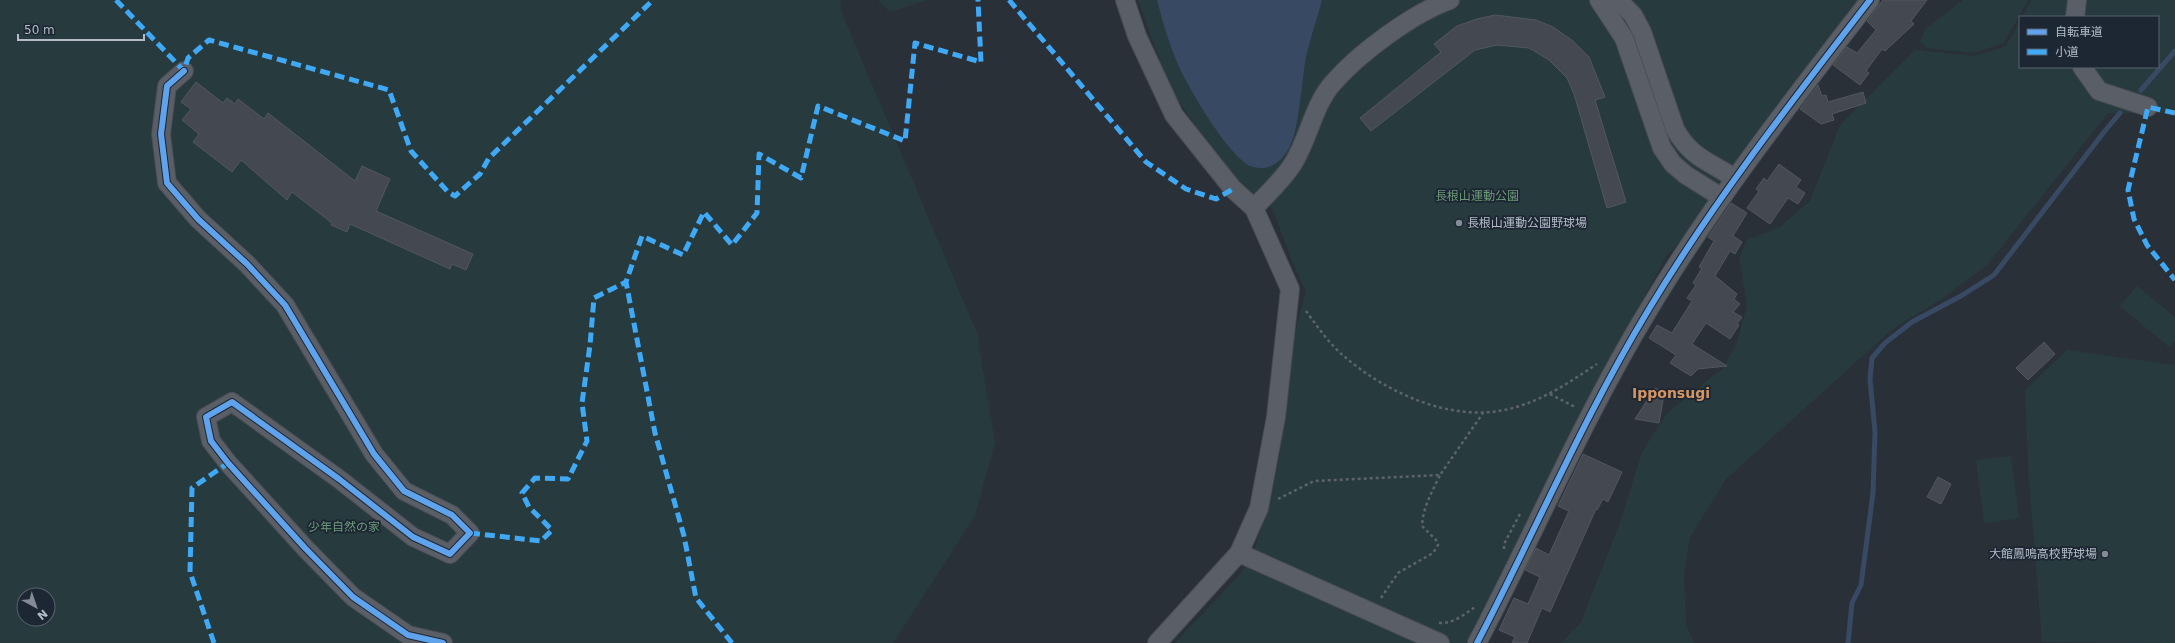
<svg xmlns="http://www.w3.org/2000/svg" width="2175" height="643" font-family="'DejaVu Sans','Noto Sans JP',sans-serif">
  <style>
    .green { fill: #273a3e; fill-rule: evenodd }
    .water { fill: #384963 }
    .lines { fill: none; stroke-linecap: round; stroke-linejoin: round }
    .stream { stroke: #384963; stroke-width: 5 }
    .building { fill: #444950; stroke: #52575f }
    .minor-casing { stroke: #484c53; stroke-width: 20 }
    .path { stroke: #5d636a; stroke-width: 2.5; stroke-dasharray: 3 3; stroke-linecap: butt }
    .minor { stroke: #5a5e66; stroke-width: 18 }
    .quiet { stroke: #3fa9f5; stroke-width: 5; stroke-dasharray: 10 5; stroke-linecap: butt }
    .cycleway-casing { stroke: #1d2633; stroke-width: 8 }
    .cycleway { stroke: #60a3ed; stroke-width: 6 }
    .poi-dot { fill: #848b96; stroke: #1d2633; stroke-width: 1.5 }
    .labels { text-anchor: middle; stroke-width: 3.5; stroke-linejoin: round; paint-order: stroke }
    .park-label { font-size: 12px; fill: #6b9a76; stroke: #1d2633 }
    .poi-label { font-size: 12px; fill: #b4bcc9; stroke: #1d2633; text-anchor: start }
    .quarter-label { font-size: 14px; font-weight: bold; fill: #d59563; stroke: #1d2633 }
  </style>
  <rect width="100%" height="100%" fill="#2a3038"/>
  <g class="green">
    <path d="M0,0h840l2,13 135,320 18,109 -20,74 -82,127h-893zM24,595h24v24h-24z"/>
    <path d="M878,0h49l-37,12z"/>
    <path d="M1138,0h721l-108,141 -69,99 -15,15 -55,100 -78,154 -42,89 -26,45h-291l66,-70 14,-25 17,-55 8,-40 14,-117 12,-44 -16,-36 -17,-46 -30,-23 -46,-59 -28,-42z"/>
    <path d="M1963,0h65l-24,43 -31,10 -47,-5 -6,-7 6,-13z"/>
    <path d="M2032,0h143v113h-67l-120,151 -43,33 -51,31 -168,151 -36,58 -6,39 2,47 8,20h-133l20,-21 40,-102 21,-68 25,-39 56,-45 13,-23 11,-39 -8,-48 8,-18 33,-13 30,-26 30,-76 75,-75 60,6 31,-10 14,-25v46h138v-50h-136z"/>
    <path d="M2137,286l38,31v24l-6,6 -49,-41z"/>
    <path d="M2067,350l108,15v278l-133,-1 -14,-175 -3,-77z"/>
    <path d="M2011,456l8,62 -35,5 -8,-63z"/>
  </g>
  <path class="water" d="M1157,0h165c-5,19 -12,39 -16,58 -5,25 -6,72 -18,92 -8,13 -19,21 -35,17 -22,-6 -63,-77 -73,-98 -10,-22 -17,-46 -23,-69z"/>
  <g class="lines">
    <g class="stream">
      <path d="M2141,90l34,-39"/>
      <path d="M1848,643l4,-40 9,-18 12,-92 2,-61 -5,-53 2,-21 13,-15 27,-21 49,-26 33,-21 110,-143 16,-19"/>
    </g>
  </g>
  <g class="building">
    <path d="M1883,0h44l-16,21 3,3 -29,27 -3,-2 -16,22 3,2 -9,12 -27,-20 14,-18 10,6 19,-23 -9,-9z"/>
    <path d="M1495,15l41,5 17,7 20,14 16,16 16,40 -10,3 31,102 -19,6 -33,-114 -7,-16 -18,-18 -20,-12 -32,-3 -22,5 -104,81 -11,-13 81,-66 -7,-8 23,-18 20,-7z"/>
    <path d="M196,82l27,21 4,-5 8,6 3,-5 26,20 4,-6 87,68 7,-15 28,13 -14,32 97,43 -7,16 -14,-6 -2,5 -100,-45 -3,8 -16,-7 1,-2 -40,-31 -5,8 -46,-40 -9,12 -39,-30 6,-8 -17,-14 9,-11 -10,-7z"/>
    <path d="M1818,85l4,11 4,-1 2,7 35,-10 3,11 -34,11 2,6 -13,4 -21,-15z"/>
    <path d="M1779,164l22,16 -5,7 9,6 -7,11 -10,-6 -18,26 -23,-16 12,-17 -3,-2 8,-11 3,3z"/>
    <path d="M1731,203l16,10 -14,23 9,6 -7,12 -5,-3 -15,25 22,18 -3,5 6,5 -7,8 9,5 -5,7 2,1 -9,14 -24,-16 -14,21 35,22 -29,3 -7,7 -21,-13 6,-8 -27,-17 8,-13 15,8 20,-32 -5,-3 9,-13 -3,-2 9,-15 -3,-1 15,-26 -6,-4z"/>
    <path d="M2044,342l11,12 -27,26 -12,-12z"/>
    <path d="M1655,388l14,7 -6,5 -4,23 -24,-4z"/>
    <path d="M1583,454l39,18 -14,30 -5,-3 -6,11 -1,-1 -46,103 -8,-4 -15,35h-15l3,-6 -16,-7 15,-32 14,6 12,-27 -15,-7 11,-22 13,7 20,-44 -11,-5z"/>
    <path d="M1938,477l13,7 -10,20 -14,-7z"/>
  </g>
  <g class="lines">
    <g class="minor-casing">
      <g id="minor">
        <path d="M1125,0l12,36 37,79 59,74 21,19 36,81 -14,128 -17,91 -20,45 -82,90"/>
        <path d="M1599,0l25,38 38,110 11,16 13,11 35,22"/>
        <path d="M1618,0l15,15 9,17 33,97c16,29 34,32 59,49"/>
        <path d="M2075,17l2,-17"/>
        <path d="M2082,67l17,24 49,16"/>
        <path d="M184,71l-17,15 -6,48 6,49 31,36 49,45 38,41 89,149 30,37 48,24 18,18 -20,21 -37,-17 -74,-58 -107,-77 -26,15 5,24 17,22 77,85 48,49 55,38 35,8"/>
        <path d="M1254,208c13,-14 30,-29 40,-46 15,-25 20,-58 39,-79 26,-30 80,-70 117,-83"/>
        <path d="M1239,553l201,90"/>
        <path d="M1477,643c58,-111 107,-227 172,-334 66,-110 143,-208 221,-309"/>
      </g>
    </g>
    <g class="path">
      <path d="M1306,311c11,15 24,34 39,46 42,36 107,66 164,52 33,-8 61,-27 88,-45"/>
      <path d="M1550,394l25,13"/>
      <path d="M1278,499l36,-18 126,-6 43,-62"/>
      <path d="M1504,549v-5l17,-32"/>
      <path d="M1381,598l17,-25 35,-20 5,-8 -2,-5 -14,-14c1,-19 10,-34 18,-51"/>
      <path d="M1439,623c14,1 26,-9 36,-16"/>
    </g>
    <use href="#minor" class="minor"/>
    <g class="quiet">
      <path d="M116,0l68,71 4,-13 21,-18 180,50 22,61 37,41 7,4 25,-22 9,-16 164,-158"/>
      <path d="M1009,0l137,162 40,27 30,10 17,-10"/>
      <path d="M2175,113l-27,-6 -20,83 6,29 13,26 28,35"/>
      <path d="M470,533l71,8 11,-11 -23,-23 -7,-14 13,-15 33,1 19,-38 -5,-38 8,-58 4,-47 32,-16"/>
      <path d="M214,643l-24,-71 2,-84 36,-25"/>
      <path d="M732,643l-36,-45 -12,-62 -29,-103 -29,-151 16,-46 41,19 21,-43 28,33 25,-32 2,-59 42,24 17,-72 87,35 10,-98 66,19 -3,-62"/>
    </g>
    <g class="cycleway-casing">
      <g id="cycleway">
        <path d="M184,71l-17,15 -6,48 6,49 31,36 49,45 38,41 89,149 30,37 48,24 18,18 -20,21 -37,-17 -74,-58 -107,-77 -26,15 5,24 17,22 77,85 48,49 55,38 35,8"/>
        <path d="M1477,643c58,-111 107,-227 172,-334 66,-110 143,-208 221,-309"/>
      </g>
    </g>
    <use href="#cycleway" class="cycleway"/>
  </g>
  <g class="poi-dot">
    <circle cx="1459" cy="223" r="4"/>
    <circle cx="2105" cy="554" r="4"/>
  </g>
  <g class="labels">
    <g class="park-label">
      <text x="1477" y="200">長根山運動公園</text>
      <text x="344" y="531">少年自然の家</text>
    </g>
    <g class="poi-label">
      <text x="1467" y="227">長根山運動公園野球場</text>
      <text x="2097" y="558" text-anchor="end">大館鳳鳴高校野球場</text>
    </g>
    <g class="quarter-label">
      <text x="1671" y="398">Ipponsugi</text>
    </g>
  </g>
  <rect x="2019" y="16" width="140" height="52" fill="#1d2633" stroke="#59626f"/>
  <rect x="2027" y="29" width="20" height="6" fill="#60a3ed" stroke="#59626f"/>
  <text x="2055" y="36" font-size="12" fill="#b4bcc9">自転車道</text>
  <rect x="2027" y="49" width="20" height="6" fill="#3fa9f5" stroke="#59626f"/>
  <text x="2055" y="56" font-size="12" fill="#b4bcc9">小道</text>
  <g transform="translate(36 607) rotate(140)"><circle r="19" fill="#1d2633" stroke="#59626f"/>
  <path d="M0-3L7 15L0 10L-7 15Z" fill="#848b96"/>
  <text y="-6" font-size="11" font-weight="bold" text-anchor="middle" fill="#b4bcc9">N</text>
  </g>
  <path d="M18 34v6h126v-6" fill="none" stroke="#b4bcc9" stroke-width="2"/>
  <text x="24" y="34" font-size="12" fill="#b4bcc9" stroke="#1d2633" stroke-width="3" paint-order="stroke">50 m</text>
</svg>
